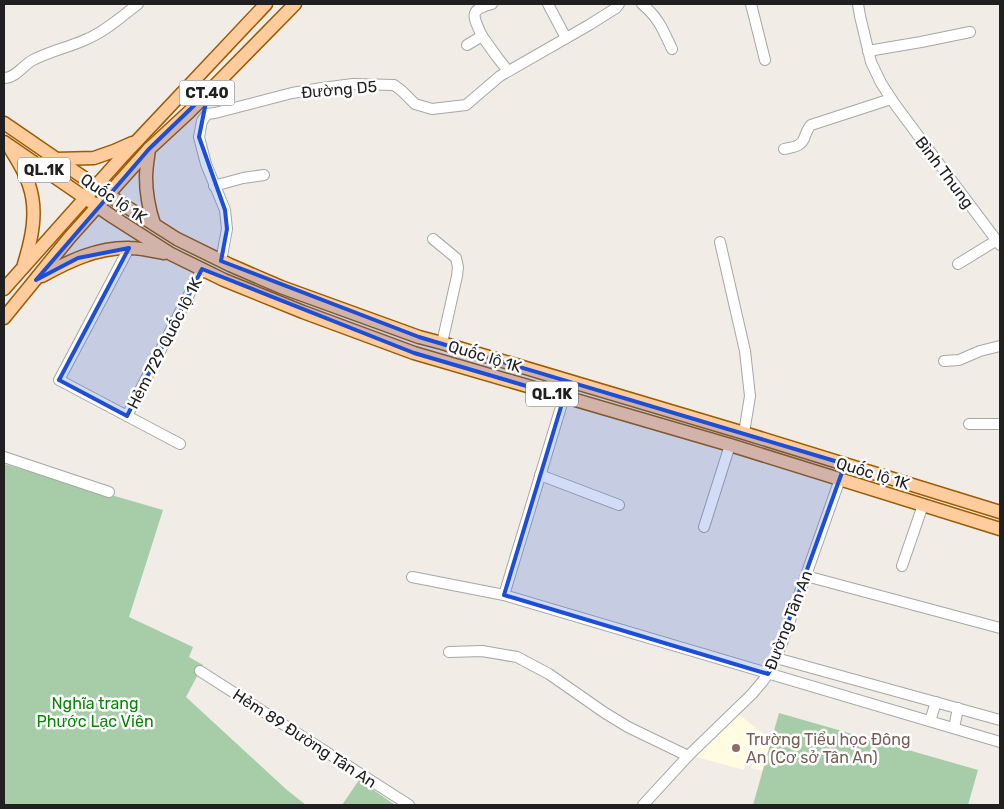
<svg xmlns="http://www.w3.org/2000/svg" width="1004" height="809" font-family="Rubik,sans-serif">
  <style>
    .education { fill: #fffce2 }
    .cemetery { fill: #a6cca8 }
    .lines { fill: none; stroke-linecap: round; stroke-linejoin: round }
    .minor-casing { stroke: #a7a7a7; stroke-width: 12 }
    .major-casing { stroke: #9d5b00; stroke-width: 15 }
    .minor { stroke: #fff; stroke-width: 10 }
    .major { stroke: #ffcc9e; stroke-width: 12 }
    .marked { fill: #1d4ed8; fill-opacity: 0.2; stroke: #1d4ed8; stroke-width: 4; stroke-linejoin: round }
    .education-dot { fill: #8d6e63; stroke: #fff; stroke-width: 2 }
    .labels { text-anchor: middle; stroke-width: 5; stroke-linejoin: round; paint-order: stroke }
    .shield { fill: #fff; stroke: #636363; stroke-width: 1 }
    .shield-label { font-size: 15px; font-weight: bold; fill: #202020 }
    .street-label { font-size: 16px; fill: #202020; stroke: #fff }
    .park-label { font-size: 16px; fill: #068805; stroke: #fff }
    .education-label { font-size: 16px; fill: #785e54; stroke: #fff; text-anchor: start }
  </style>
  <rect width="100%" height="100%" fill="#f1ede6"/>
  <path class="education" d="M738,714l34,26 -9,31 -12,-3 1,-4 -6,-2 -2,8 -51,-14z"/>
  <g class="cemetery">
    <path d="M4,464l159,46 -34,107 64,30 -4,10 14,8 -17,32 101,93 19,15h-302z"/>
    <path d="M779,713l199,57 -10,35h-215z"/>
    <path d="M359,780l36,25h-53z"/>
  </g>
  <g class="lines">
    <g class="minor-casing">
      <g id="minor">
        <path d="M548,4l18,34"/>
        <path d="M642,4c17,14 21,26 30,45"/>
        <path d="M751,4l14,56"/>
        <path d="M858,4l2,12 11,46 10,21 13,20 43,58 63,84"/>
        <path d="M482,36c-9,-20 -14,-26 10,-32"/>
        <path d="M467,45l15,-9 15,21 11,14"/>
        <path d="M868,51l53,-9 49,-10"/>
        <path d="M4,78c12,0 19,-13 29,-18 17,-9 37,-13 54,-21 19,-8 35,-23 51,-35"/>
        <path d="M784,149c9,-2 18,-2 21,-13 2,-5 3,-8 6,-11l80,-26"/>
        <path d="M214,186l29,-8 21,-3"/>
        <path d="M433,239l23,19 2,9 -1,9 -15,67"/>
        <path d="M720,242l25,109 5,45 -6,37"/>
        <path d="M129,248l-70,132 121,64"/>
        <path d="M221,261l6,-32 -2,-19 -19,-46 -7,-27 3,-16 5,-7 8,-1 77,-20 30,-5 31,-4 41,1 8,6 13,13 17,5 34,-4 34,-29 89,-51 27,-17 3,-4"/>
        <path d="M958,264l39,-24"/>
        <path d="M944,361l15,-1 21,-9 20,-5"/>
        <path d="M127,416l75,-147"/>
        <path d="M969,424h31"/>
        <path d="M4,457l105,35"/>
        <path d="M540,475l79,30"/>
        <path d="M704,527l26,-82"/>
        <path d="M902,566l21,-61"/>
        <path d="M806,576l194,52"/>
        <path d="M412,577l92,18 496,147"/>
        <path d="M504,595l60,-198"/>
        <path d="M449,652l33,-1 35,6 32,17 56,39 23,14 60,29"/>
        <path d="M776,658l224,62"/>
        <path d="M200,671l209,134"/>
        <path d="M930,721l6,-19"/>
        <path d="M954,728l4,-20"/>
        <path d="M643,805l45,-49 64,-62 11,-13 5,-7 14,-31 58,-164"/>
      </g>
    </g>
    <g class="major-casing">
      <g id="major">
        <path d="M4,123l118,81 55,35 53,26 51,22 138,50 23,6 302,90 256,79"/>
        <path d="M4,142l109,75 58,37 53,26 79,32 111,41 316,92 270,84"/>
        <path d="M149,149c-1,9 -3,19 -3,28 0,16 3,32 8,47"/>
        <path d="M11,150c7,11 14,22 18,35 9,26 3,53 -5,79"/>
        <path d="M56,159l38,-1 20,-7 18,-8"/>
        <path d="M42,276c27,-15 56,-29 88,-28 11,0 23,3 34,5"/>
        <path d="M4,289l116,-130 146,-155"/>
        <path d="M4,318l66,-81 79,-88 40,-37 106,-108"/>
      </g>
    </g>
    <use href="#minor" class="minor"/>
    <use href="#major" class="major"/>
  </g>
  <path class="marked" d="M208,92l-9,45 26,73 2,19 -6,32 198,76 426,127 -73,203 -4,7 -264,-79 60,-198 -150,-44 -212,-84 -75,147 -68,-36 70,-132 -51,10 -42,22 113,-131z"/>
  <circle class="education-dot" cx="736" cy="748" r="5"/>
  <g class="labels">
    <g class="shield">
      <rect x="179.5" y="80.5" width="55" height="25" rx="4"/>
      <rect x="18" y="157.5" width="52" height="25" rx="4"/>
      <rect x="526" y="381.5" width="52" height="25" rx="4"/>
    </g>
    <g class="shield-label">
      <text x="207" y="98">CT.40</text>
      <text x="44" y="175">QL.1K</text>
      <text x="552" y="399">QL.1K</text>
    </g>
    <g class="street-label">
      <text transform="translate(339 89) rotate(-5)" y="6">Đường D5</text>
      <text transform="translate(945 172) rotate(53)" y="6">Bình Thung</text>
      <text transform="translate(114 198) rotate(34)" y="6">Quốc lộ 1K</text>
      <text transform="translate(164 343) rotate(-63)" y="6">Hẻm 729 Quốc lộ 1K</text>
      <text transform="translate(485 356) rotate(17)" y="6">Quốc lộ 1K</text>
      <text transform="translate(873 473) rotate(17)" y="6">Quốc lộ 1K</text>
      <text transform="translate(788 620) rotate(-69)" y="6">Đường Tân An</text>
      <text transform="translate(305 738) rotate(33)" y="6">Hẻm 89 Đường Tân An</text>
    </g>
    <g class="park-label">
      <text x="95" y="709">Nghĩa trang<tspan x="95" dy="18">Phước Lạc Viên</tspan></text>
    </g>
    <g class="education-label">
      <text x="746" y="745">Trường Tiểu học Đông<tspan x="746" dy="18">An (Cơ sở Tân An)</tspan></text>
    </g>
  </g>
  <rect width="1004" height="809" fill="none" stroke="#202020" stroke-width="10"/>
</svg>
